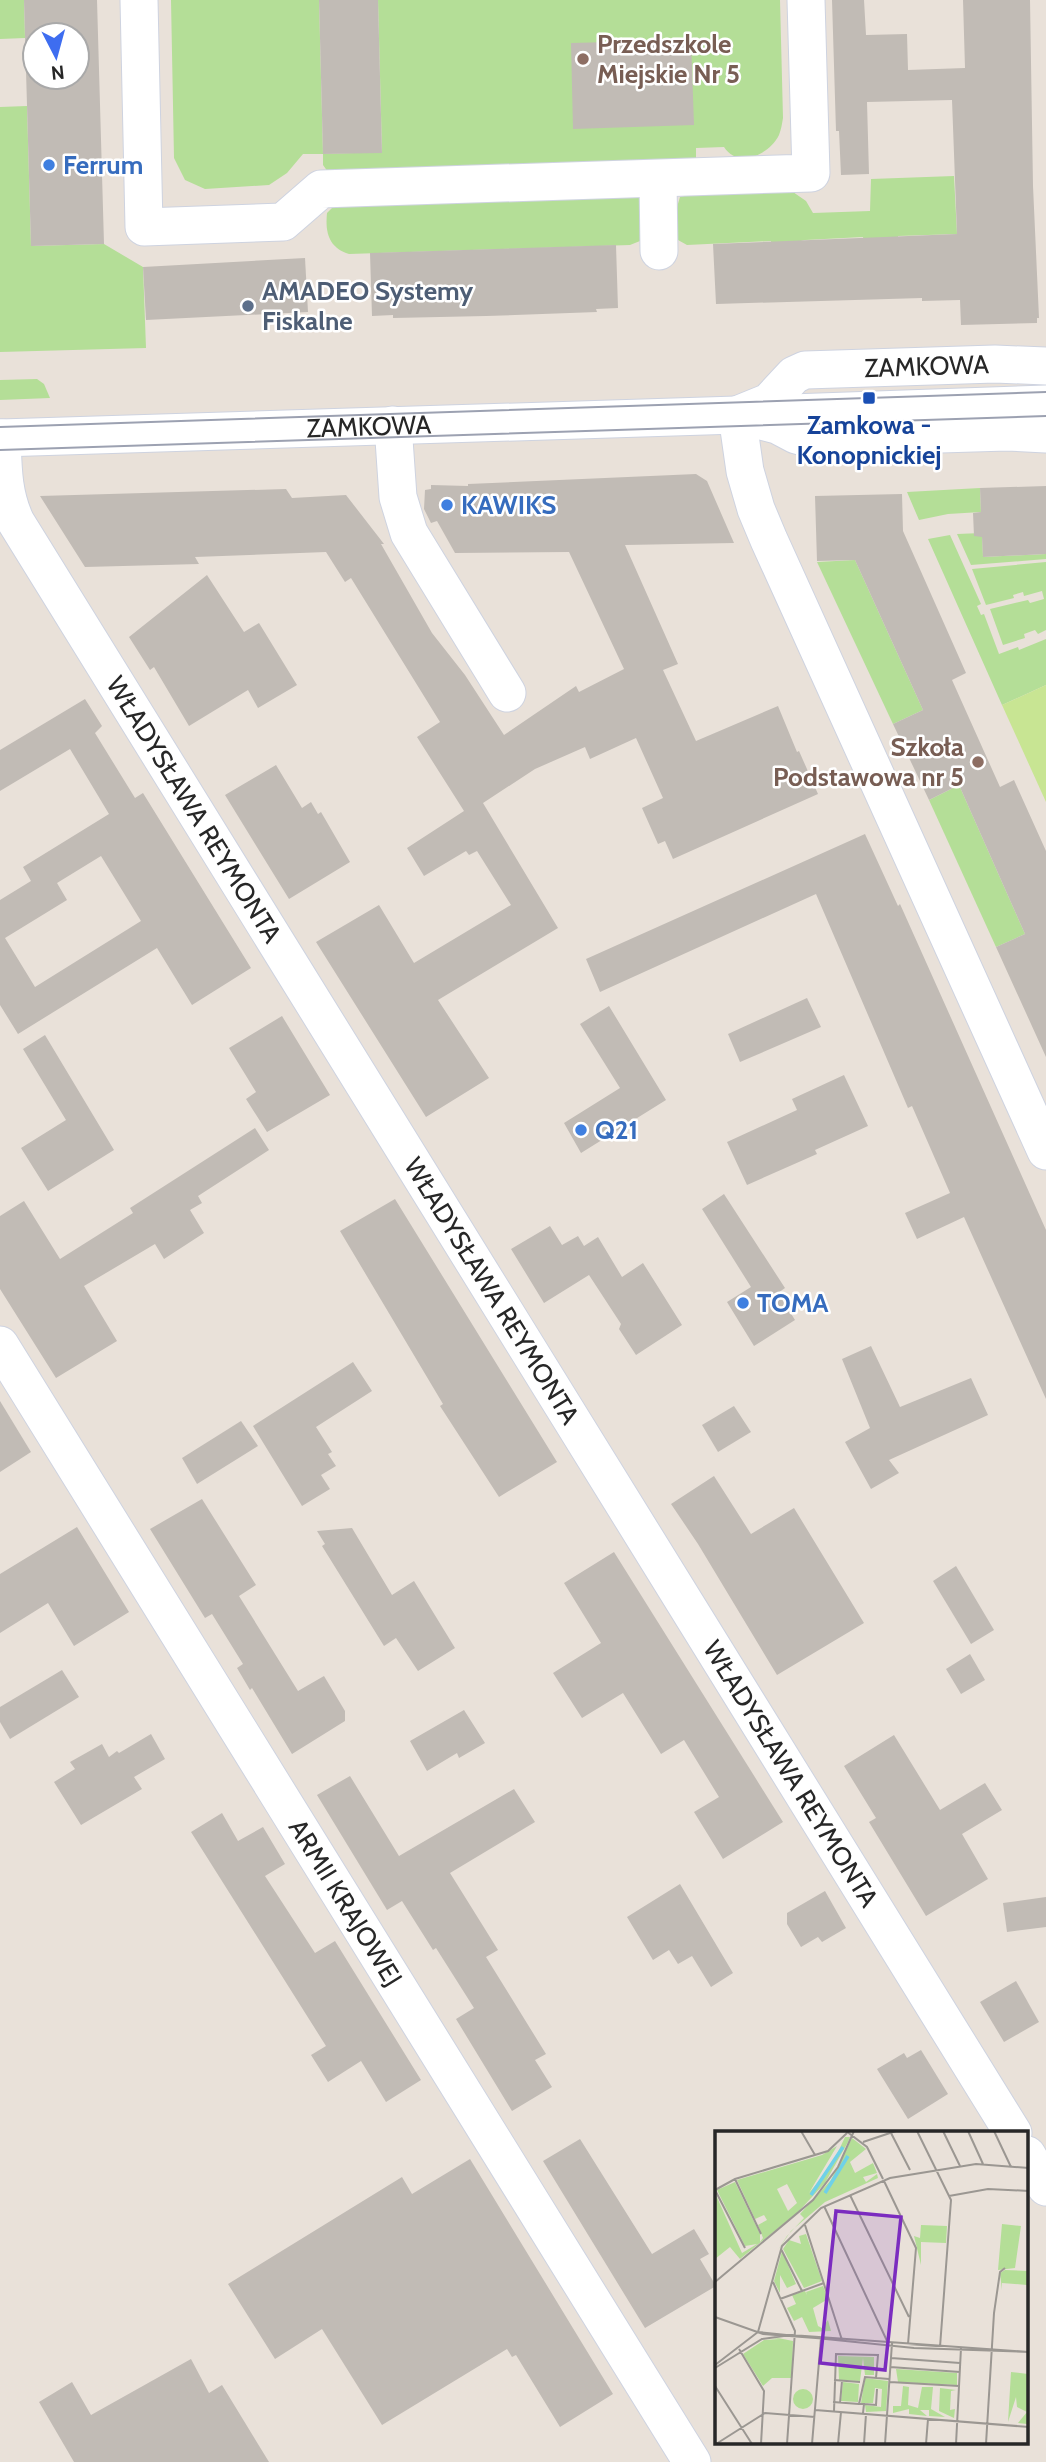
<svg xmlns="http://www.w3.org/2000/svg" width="1046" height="2462" font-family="Cabin,sans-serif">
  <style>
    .green { fill: #b4de97 }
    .pitch { fill: #c8e593 }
    .building { fill: #c1bbb5; fill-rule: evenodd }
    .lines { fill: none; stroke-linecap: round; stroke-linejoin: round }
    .minor-casing { stroke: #ced3e0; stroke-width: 39 }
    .minor { stroke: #fff; stroke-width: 37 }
    .tram { stroke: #9ca1b1; stroke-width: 2 }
    .education-dot { fill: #8d6e63; stroke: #fff; stroke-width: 2.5 }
    .shop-dot { fill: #3f7fe0; stroke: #fff; stroke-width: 2.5 }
    .service-dot { fill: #5c6f8a; stroke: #fff; stroke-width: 2.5 }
    .transit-dot { fill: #1a4fb4; stroke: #fff; stroke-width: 2.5 }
    .labels { text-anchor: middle; stroke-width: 5; stroke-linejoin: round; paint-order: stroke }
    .education-label { font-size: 26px; font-weight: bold; fill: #785e54; stroke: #fff; text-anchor: start }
    .shop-label { font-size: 26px; font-weight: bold; fill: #366cbe; stroke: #fff; text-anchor: start }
    .service-label { font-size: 26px; font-weight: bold; fill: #4e5e75; stroke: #fff; text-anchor: start }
    .street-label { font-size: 26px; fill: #272727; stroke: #fff }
    .transit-label { font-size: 26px; font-weight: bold; fill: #164399; stroke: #fff }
    .inset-river { fill: none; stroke: #6fd1e8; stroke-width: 3.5 }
    .inset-road { fill: none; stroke: #9b9792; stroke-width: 2 }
    .view { fill: #7b2cbf; fill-opacity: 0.15; stroke: #7b2cbf; stroke-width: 3.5 }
    .inset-edge { fill: none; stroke: #272727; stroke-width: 3.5 }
  </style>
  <rect width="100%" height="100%" fill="#e9e1d9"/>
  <g class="green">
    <path d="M0,0h24l1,38 -25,1z"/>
    <path d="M171,0h148l4,154 59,-2 -4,-152h402l3,118c-1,6 -2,12 -4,17 -10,20 -41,34 -55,12l-28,1v15l-368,9 -5,-7v-11h-20l-16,19 -18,12 -64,4 -20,-9 -11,-22z"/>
    <path d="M27,106l4,140 73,-2 39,23 3,81 -146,4v-245z"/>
    <path d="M954,176l3,58 -59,2v6l-34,2 -1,-7 -58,3 -34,8v-7l-84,4 -9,-5c-4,-16 -3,-28 2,-43l9,-2 104,-3 13,9 7,12 57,-2 1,-32z"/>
    <path d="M638,194l9,10 3,26 -10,11 -10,4 -281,9c-20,-6 -24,-21 -22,-41l8,-8z"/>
    <path d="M37,379l7,5 6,14 -50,2v-20z"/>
    <path d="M980,488l1,24 -33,2 -29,6 -12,-28z"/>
    <path d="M982,533l1,24 63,-3v5l-75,6 -14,-31z"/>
    <path d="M950,535l31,69 -4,2 4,9 3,-1 15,40 19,-7 1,3 27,-11v46l-44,20 -74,-166z"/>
    <path d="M855,560l68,150 -30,14 -76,-162z"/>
    <path d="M1046,562v68l-8,4 -3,-4 -11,4 1,4 -22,7 -13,-36 38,-9 2,3 14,-4 -2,-8 -18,5 -1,-4 -10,3 1,3 -28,7 -14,-36z"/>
    <path d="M959,785l66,149 -29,13 -67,-147z"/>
  </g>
  <path class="pitch" d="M1046,685v117l-44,-97z"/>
  <g class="building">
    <path d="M24,0h73l7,244 -73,2zM35,35h42v42h-42z"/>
    <path d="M319,0h59l4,153 -59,1z"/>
    <path d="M832,0h32l2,35 41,-1 1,36 57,-2 -2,-68h67l3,186 6,132h-2v5l-76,2 -1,-25 -38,1v-3l-206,6 -3,-60 244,-10 -5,-134 -85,2 2,72 -28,1 -2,-44h-3z"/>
    <path d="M691,40l3,85 -121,4 -2,-86z"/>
    <path d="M616,245l2,63 -22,1 1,3 -111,4 -93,2v-3l-21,1 -2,-63z"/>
    <path d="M305,258l3,54 -162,8 -3,-53z"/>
    <path d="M696,474l11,7 27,62 -109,2 53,119 -15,6 33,71 82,-35 19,46 2,-1 19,43 -145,65 -8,-18 -7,3 -16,-36 21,-10 -27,-60 -46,21 -5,-12 -50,22 -52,34 75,125 -120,72 51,78 -63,39 -110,-175 63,-37 35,58 97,-58 -34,-54 -8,4 -3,-4 -42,25 -17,-28 57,-37 -47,-74 23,-15 -89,-144 -6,4 -19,-30 -131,5 4,7 -114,3 -45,-71 246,-7 6,9 54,-3 38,49h-3l51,89 33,42 39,60 72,-49 3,6 45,-23 -55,-117 -114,1 -18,-32 -6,2 -7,-14 1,-19 6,-1v-4l37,1v-2z"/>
    <path d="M1046,486v68l-63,3 -1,-20 -8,-1 -1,-23 8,-1 -1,-24z"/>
    <path d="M902,494l1,37 63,142 -14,7 48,107 14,-7 32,71v206l-50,-110 29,-13 -66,-149 -30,15 -36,-76 30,-14 -68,-150 -38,1 -2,-65z"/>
    <path d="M207,575l37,57 15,-9 38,62 -39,23 -10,-18 -59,36 -35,-59 -4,3 -21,-33z"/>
    <path d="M85,699l17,27 -7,7 40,65 8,-5 108,175 -59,37 -35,-57 -139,86 -18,-29v-105l31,-19 -8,-14 86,-53 -39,-65 -70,42v-41zM101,856l40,65 -106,66 -30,-49 62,-38 -10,-17z"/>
    <path d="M276,765l26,43 9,-6 7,12 3,-2 29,50 -61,37 -64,-104z"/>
    <path d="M865,834l33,72 2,-2 146,326v169l-82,-182 -47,22 -12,-26 45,-20 -38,-87 -4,2 -92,-214 -216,98 -14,-33z"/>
    <path d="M807,998l14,29 -81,35 -12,-28z"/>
    <path d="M609,1006l57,94 -85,53 -17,-30 56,-35 -40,-64z"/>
    <path d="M282,1016l48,79 -63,37 -21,-33 10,-7 -27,-44z"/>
    <path d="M45,1035l69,115 -66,41 -27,-43 45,-28 -43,-71z"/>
    <path d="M844,1075l24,51 -53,24 2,4 -70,31 -20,-43 70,-32 -5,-11z"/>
    <path d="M255,1128l14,22 -71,46 4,7 -12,7 14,23 -40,26 -9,-15 -71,42 33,55 -61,37 -56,-89v-73l24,-15 36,58 73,-46 -3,-5z"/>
    <path d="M724,1194l61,94 -7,5 17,27 -41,26 -27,-44 24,-15 -49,-78z"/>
    <path d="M395,1199l162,263 -58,35 -59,-91 3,-2 -103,-173z"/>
    <path d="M550,1226l12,19 16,-9 6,10 14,-9 24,40 21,-14 39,62 -46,30 -17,-26 2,-5 -32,-49 -45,28 -33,-54z"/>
    <path d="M871,1346l29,61 71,-29 17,37 -99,45 10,13 -28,16 -26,-47 25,-14 -28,-69z"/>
    <path d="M353,1362l19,29 -56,36 16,25 -4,2 8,12 -15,9 9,14 -28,17 -49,-80z"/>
    <path d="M0,1401l31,51 -31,20z"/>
    <path d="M734,1406l17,26 -33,20 -16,-27z"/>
    <path d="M241,1421l17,25 -61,38 -15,-26z"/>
    <path d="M714,1476l37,58 43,-26 70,115 -87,52 -79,-131 -27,-40z"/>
    <path d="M202,1499l54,86 -17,11 59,95 26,-15 21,35v10l-53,33 -40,-66 -2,2 -13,-22 6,-4 -31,-50 -7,4 -55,-89z"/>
    <path d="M77,1527l52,85 -55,34 -26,-43 -48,30v-59z"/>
    <path d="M352,1528l40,67 22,-14 41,67 -37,23 -22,-33 -12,8 -62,-100 3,-2 -8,-13z"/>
    <path d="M614,1552l169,270 -60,37 -29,-47 25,-15 -35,-57 -23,14 -38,-61 -41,25 -29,-45 48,-30 -37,-60z"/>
    <path d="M956,1566l38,64 -23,14 -38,-63z"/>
    <path d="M970,1654l15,26 -24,14 -15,-25z"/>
    <path d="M62,1670l17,27 -69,42 -10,-17v-15z"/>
    <path d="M464,1710l21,33 -26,15 -2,-5 -30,18 -17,-30z"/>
    <path d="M151,1734l14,25 -31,18 8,12 -61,36 -27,-43 21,-13 -5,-7 32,-18 7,13 8,-6 2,2z"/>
    <path d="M894,1735l46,75 45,-27 17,27 -40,24 26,45 -62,37 -57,-94 7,-4 -32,-52z"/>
    <path d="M350,1776l49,80 115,-67 21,33 -85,51 48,77 -12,7 60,97 -11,6 17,27 -40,24 -56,-92 18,-11 -38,-60 -3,2 -31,-49 -15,9 -70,-115z"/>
    <path d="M222,1813l16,28 25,-14 22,37 -20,12 50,77 20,-12 86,139 -35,22 -25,-41 -33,21 -17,-27 15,-9 -135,-214z"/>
    <path d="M680,1884l53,89 -22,14 -19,-31 -14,8 -9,-14 -16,10 -26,-43z"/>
    <path d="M825,1891l21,37 -24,14 -4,-5 -17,10 -14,-23v-11z"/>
    <path d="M1046,1897v30l-39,5 -4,-29z"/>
    <path d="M1016,1981l23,41 -35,20 -24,-40z"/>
    <path d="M921,2050l27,44 -40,25 -31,-50 27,-16 3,5z"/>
    <path d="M580,2139l72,115 42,-25 15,25 -9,5 16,27 -71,42 -102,-167z"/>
    <path d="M470,2159l143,235 -53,33 -44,-72 -4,2 -5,-8 -125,76 -60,-96 -47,30 -47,-75 174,-107 10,17z"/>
    <path d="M191,2359l18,34 13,-8 47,77h-195l-35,-60 33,-20 19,33z"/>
  </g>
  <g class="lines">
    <g class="minor-casing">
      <g id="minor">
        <path d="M139,0l5,227 139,-5 38,-33 490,-16 -5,-173"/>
        <path d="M658,180l1,71"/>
        <path d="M759,414l287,-10"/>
        <path d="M737,415l8,56 11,38 13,31 277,611"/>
        <path id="s1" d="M737,415l32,-13 25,-27 11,-5 190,-6 51,2"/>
        <path d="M393,425l5,72 11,36 98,160"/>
        <path id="s2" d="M0,438l737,-23 40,10 19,10 11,3 200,-6 39,2"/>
        <path id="s3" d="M2,438c1,30 1,57 14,84l997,1611"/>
        <path id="s4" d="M0,1345l692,1117"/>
        <path d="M1027,2155l19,32"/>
      </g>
    </g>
    <use href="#minor" class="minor"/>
    <g class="tram">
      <path d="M0,427l1046,-35"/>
      <path d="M0,450l1046,-34"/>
    </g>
  </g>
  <g class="education-dot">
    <circle cx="583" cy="59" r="7"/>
    <circle cx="978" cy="762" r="7"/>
  </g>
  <g class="shop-dot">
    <circle cx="49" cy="165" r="7"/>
    <circle cx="447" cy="505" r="7"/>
    <circle cx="581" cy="1130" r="7"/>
    <circle cx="743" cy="1303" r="7"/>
  </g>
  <circle class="service-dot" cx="248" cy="306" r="7"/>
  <rect class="transit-dot" x="862" y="391" width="14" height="14" rx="3.5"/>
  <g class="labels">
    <g class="education-label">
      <text x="597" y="53">Przedszkole<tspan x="597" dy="30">Miejskie Nr 5</tspan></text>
      <text x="964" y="756" text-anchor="end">Szkoła<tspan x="964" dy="30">Podstawowa nr 5</tspan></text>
    </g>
    <g class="shop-label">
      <text x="63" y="174">Ferrum</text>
      <text x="461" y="514">KAWIKS</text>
      <text x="595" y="1139">Q21</text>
      <text x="757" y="1312">TOMA</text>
    </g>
    <g class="service-label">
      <text x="262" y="300">AMADEO Systemy<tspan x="262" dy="30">Fiskalne</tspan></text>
    </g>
    <g class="street-label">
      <text dy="9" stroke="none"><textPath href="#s1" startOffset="205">ZAMKOWA</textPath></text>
      <text dy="9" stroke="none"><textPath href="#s2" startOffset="369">ZAMKOWA</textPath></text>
      <text dy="9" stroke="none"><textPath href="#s3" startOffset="424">WŁADYSŁAWA REYMONTA</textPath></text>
      <text dy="9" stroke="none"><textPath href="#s3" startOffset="990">WŁADYSŁAWA REYMONTA</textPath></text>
      <text dy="9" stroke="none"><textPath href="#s3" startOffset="1558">WŁADYSŁAWA REYMONTA</textPath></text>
      <text dy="9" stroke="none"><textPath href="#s4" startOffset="656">ARMII KRAJOWEJ</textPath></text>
    </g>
    <g class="transit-label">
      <text x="869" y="434">Zamkowa -<tspan x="869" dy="30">Konopnickiej</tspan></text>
    </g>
  </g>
  <g transform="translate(715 2131)">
    <rect width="313" height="313" fill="#e9e1d9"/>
    <path d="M130,6h5l-2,5 -23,41 -27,29 -58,47 -10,-12 -15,12v-66l27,60 15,-9 -12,2 -28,-56 18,-8 25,52v8l3,-4 -5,-13 9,-5 -3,-5 -9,4 -18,-39 85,-25 15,-9 -28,47 23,-28zM72,53l10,19 -9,8 -11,-22zM137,7l14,11 -16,13 5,11 18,-10 4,10 -14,4 3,5 11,-8 1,4 -53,24 -34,29 -13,19 9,-14 17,-18 -4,-4 31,-34zM287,93l19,2 -6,42 -17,2zM206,94l26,1 -1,17 -25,-1v23l-7,-29 6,2zM91,103l16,47 -18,7 -21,-39 6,-9 12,4 -2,-8zM67,120l14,33 -9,4 -7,-13v18l-6,-12zM290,139l23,1 -1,14 -25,-2v7l-2,-17zM108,155l5,13 -15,9 5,18 4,2 6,-8 3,11 -22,1 -7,-15 -8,4 -7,-13 9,-4 -4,-9 13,-4 2,4 -1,-3zM57,207h6l15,3 -1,37h-20l-9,8 -20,-32 21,-14 16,-1zM123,225l36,1v18h-9l-2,-17 -3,23 -21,-1zM181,238l61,4v12l-59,-3zM296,241l17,2 -1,50 -9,-1 9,-11 -10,-5 -1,-10 -8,25zM150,247l23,3 -2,30 -20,1 -1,-7 16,2 1,-18 -7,-1 -2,15h-12zM128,251l16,2 -1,18 -17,-1zM188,255l6,1 -1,18 10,3 4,-21h11l-2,22 14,8 -16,-1v-6h-9l7,6 -18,-2v-5l-16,4v-7h8zM225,257l16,2 -5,1 -1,19 5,-1 -1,9 -15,-7zM78 268a10 10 0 1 1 20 0a10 10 0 1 1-20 0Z" fill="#b4de97" fill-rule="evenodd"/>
    <path class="inset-river" d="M110,62l23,-37M96,64l32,-48"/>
    <path class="inset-road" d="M86,0l14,24M131,0l21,16 16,32M202,0l34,69 -11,147M228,0l17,35M253,0l15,33M279,0l17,36M176,2l19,37M148,11l33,-11M20,48l26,55M169,50l32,67 -8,96M0,59l20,-11 93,-28 19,-18M0,59l30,58M135,64l59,122M234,65l39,-7 41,2M109,75l64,137M90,94l37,115M66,118l21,42M0,151l98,-82 25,-33 16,-36M58,151l22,49 -8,113M65,168l44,-16M0,186l48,17 79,6M43,201l156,16 115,4M193,213l28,2M24,218l25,42 -3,53M176,227l69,5M0,234l43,-33 24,-86 39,-38 69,-30 86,-14 53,4M175,236l70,5M0,237l47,-29 29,-4 238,17M119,249l26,2M175,251l69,4M0,255l37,58M118,271l26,2M125,272l2,-22M149,273l12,1 1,-16M100,279l214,17M119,280l2,-57 42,1 -2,23M148,282l1,-9h-5l6,-27 24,2M1,313l49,-31 50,4M97,313l9,-106M123,313l3,-32M149,313l2,-30M170,313l7,-101M211,313l2,-25M241,313l5,-96M271,313l8,-131 6,-41 5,-4"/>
    <path class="view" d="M121,80l65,6 -16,153 -65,-7z"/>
    <rect width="313" height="313" class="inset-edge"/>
  </g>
  <g transform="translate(56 56) rotate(174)"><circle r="33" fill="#ffffff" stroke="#a9a9a9" stroke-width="2"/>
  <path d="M0-5L12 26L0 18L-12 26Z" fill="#3e6df0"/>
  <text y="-10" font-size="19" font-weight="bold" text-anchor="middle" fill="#272727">N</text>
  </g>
</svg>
